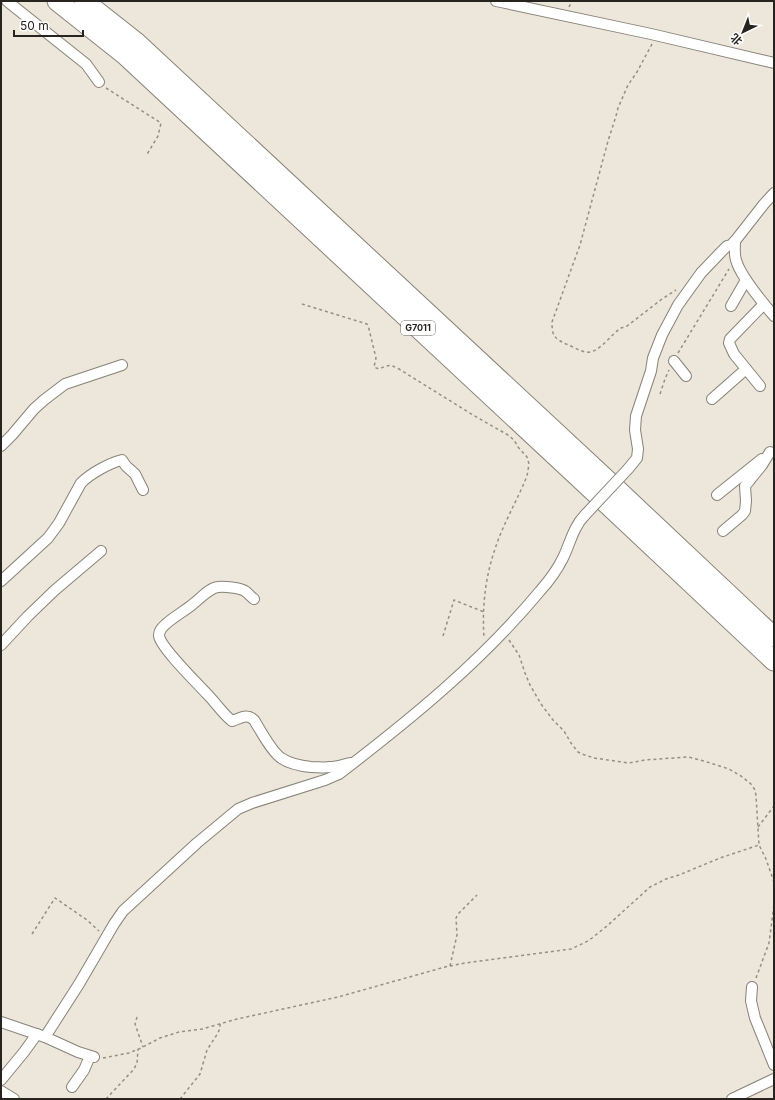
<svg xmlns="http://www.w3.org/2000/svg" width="775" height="1100" font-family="Inter,'Noto Sans SC',sans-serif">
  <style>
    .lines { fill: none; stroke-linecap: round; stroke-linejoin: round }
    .minor-casing { stroke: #888278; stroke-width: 12 }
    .motorway-casing { stroke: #888278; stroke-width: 21 }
    .path { stroke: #938e86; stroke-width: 1.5; stroke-dasharray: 3 3; stroke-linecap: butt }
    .minor { stroke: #fff; stroke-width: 10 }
    .motorway { stroke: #fff; stroke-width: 19 }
    .minor-bridge-casing { stroke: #888278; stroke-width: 12; stroke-linecap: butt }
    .minor-bridge { stroke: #fff; stroke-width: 10 }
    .labels { text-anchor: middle; stroke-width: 3.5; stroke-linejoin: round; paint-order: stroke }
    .shield { fill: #fff; stroke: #686663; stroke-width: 1 }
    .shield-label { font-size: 9px; font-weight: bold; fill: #272420 }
  </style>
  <rect width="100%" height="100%" fill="#ede6da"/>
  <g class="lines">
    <g class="minor-casing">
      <g id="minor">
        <path d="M7,1l79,63 13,18"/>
        <path d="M496,1l155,33 123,29"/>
        <path d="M735,241c0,6 -1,13 1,19 4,16 27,43 38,56"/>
        <path d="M731,306l15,-26"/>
        <path d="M674,361l12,15"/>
        <path d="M760,386l-26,-32 -5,-11 1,-4 34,-35"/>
        <path d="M712,399l34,-30"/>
        <path d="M1,446l11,-11 22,-26 10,-9 21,-16 57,-19"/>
        <path d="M628,469l9,-11 1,-9 -3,-19 1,-14 15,-45 2,-13 9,-23 16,-30 23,-32 20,-21 6,-6 4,-1 4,-4 29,-37 10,-11"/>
        <path d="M717,495l45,-36"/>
        <path d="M723,531l19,-16 3,-4 1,-10 -1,-15 17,-21 8,-13"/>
        <path d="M1,581l47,-43 11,-15 22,-40c9,-9 28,-20 41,-23l4,6 9,8 8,16"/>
        <path d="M254,599c-3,-2 -6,-6 -9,-8 -5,-3 -21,-5 -27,-4 -9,1 -17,11 -25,17 -8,7 -25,16 -31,24 -2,2 -3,5 -3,8 2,12 39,48 48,58 9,9 16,20 25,27 9,-3 15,-8 22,-1 7,11 17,31 27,38 9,6 20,8 30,9 7,0 13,1 19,0 8,0 14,-3 21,-4"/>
        <path d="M1,645l27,-29 27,-26 46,-39"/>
        <path d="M752,987l-1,14 4,17 19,47"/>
        <path d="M1,1022l44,15 33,15 16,5"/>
        <path d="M45,1037l34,-53 35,-60 9,-13 74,-68 41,-34 14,-6 73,-23 14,-6c72,-55 143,-113 201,-183 9,-10 17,-21 23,-33 7,-14 10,-31 22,-43"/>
        <path d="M1,1080l23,-28 13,-18"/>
        <path d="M72,1087l12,-17 6,-14"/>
        <path d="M1,1091l13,8"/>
        <path d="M732,1099l42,-20"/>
      </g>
    </g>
    <g class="motorway-casing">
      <g id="motorway">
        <path d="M57,1l68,54 468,436 181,170"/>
        <path d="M84,1l52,41 469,436 169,159"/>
      </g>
    </g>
    <g class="path">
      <path d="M569,7l3,-6"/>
      <path d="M652,44l-15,28 -9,13 -10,23 -2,8 -8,25 -28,104 -28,77c0,14 2,16 14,22 6,2 13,7 20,8 13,2 25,-18 35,-24 2,-1 4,-1 6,-2l35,-27 14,-9"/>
      <path d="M106,88l55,35 -3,13 -12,20"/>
      <path d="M302,304l65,20 2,5 7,29 -2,9 5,2c9,-4 11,-5 20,0l74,46 35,20 6,5 4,7 9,10 2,7 -2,12c-10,25 -24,48 -32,73 -10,29 -13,59 -11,89"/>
      <path d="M678,353l51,-84"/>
      <path d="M660,394l5,-15 4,-9"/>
      <path d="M443,636l11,-36 30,12"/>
      <path d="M509,640l10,15 6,18 5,12 11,19 12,16 11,11 7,12 7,9 4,2 12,4 35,5 16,-3 43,-3 16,4 25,8 12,7 10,8 4,6 1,6 3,49 7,14 8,23"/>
      <path d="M758,827l16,-21"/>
      <path d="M32,934l23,-36 32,22 12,11"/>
      <path d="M450,966l7,-31 -1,-17 2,-4 19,-19"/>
      <path d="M756,978l13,-35 5,-38"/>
      <path d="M137,1017l-2,7 8,23"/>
      <path d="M103,1058l26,-5 12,-5 19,-10 19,-6 23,-3 35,-10 101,-22 107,-30 20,-4 106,-14 15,-7 6,-4 15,-12 43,-39 16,-8 13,-4 41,-17 39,-13"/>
      <path d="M106,1099l28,-30 3,-6 1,-14"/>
      <path d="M180,1099l20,-25 7,-24 11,-17 2,-5v-4"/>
    </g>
    <use href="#minor" class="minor"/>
    <use href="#motorway" class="motorway"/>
    <g class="minor-bridge-casing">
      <path id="minor-bridge" d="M585,515l43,-46"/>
    </g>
    <use href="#minor-bridge" class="minor-bridge"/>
  </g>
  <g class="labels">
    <rect class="shield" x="401" y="321" width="34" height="14" rx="3"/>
    <g class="shield-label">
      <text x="418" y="331">G7011</text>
    </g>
  </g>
  <rect width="775" height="1100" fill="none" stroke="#272420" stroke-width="4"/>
  <g transform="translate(743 32) rotate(223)" stroke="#ffffff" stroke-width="3" paint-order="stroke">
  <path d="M0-3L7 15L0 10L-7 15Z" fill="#272420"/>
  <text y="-6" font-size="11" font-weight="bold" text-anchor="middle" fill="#272420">北</text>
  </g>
  <path d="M14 30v6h69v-6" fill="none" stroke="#272420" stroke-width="2"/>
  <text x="20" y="30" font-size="12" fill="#272420" stroke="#ffffff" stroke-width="3" paint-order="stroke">50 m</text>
</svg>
